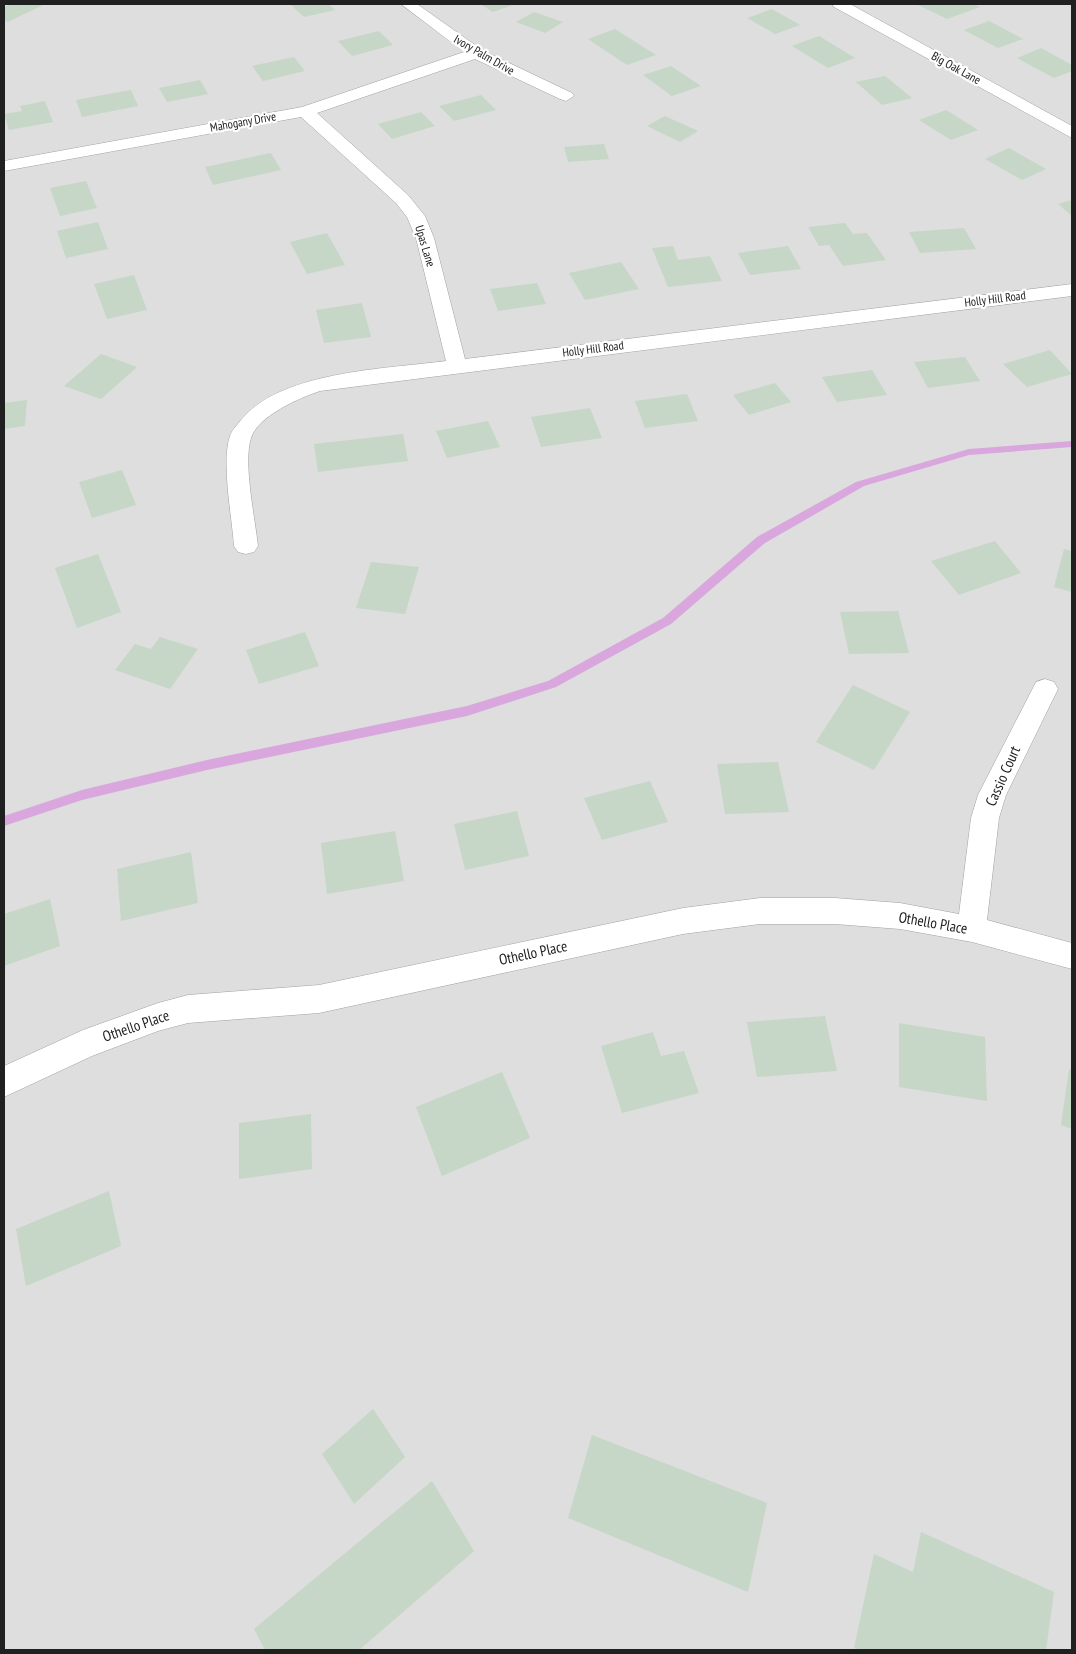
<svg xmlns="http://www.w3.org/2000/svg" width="1076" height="1654" font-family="'PT Sans Narrow',sans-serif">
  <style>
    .residential { fill: #dddedd }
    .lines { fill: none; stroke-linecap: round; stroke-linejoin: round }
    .stream { fill: #d9a6de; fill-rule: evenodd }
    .building { fill: #c6d7c8 }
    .street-casing { stroke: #a1a1a1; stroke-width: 1 }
    .street { fill: #fff; fill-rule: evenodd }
    .labels { text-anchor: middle; stroke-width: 4.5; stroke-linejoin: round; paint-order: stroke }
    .far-street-label { font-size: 12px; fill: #202020; stroke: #fff }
    .street-label { font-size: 15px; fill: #202020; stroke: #fff }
  </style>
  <rect width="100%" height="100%" fill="#e6f1ea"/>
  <rect class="residential" x="4" y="4" width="1068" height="1646"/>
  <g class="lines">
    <path class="stream" d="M1072,441v6l-103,8 -105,31 -99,57 -94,81 -115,63 -89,29 -260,54 -125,30 -78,26v-10l78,-26 125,-30 260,-54 81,-25 115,-63 94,-81 99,-55 113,-33z"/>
  </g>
  <g class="building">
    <path d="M11,4h34l-37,18 -4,-2v-13z"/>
    <path d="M290,4h38l7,6 -31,7z"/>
    <path d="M480,4h36l-23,8z"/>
    <path d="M916,4h58l6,3 -33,12z"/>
    <path d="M772,9l28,16 -25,9 -28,-16z"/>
    <path d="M534,12l29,10 -18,11 -29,-11z"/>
    <path d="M989,21l34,18 -25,9 -34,-18z"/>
    <path d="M615,29l41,26 -29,10 -39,-26z"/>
    <path d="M379,31l14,14 -41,11 -14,-15z"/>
    <path d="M819,36l36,22 -27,10 -36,-22z"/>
    <path d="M1041,48l31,17v6l-18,7 -37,-20z"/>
    <path d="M294,57l11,14 -42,10 -11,-15z"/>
    <path d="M671,66l30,20 -29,10 -29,-21z"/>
    <path d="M885,76l27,22 -30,7 -26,-23z"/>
    <path d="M200,80l8,14 -41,8 -8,-14z"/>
    <path d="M131,90l7,16 -56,11 -6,-17z"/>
    <path d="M481,95l15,15 -42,11 -15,-15z"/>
    <path d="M45,101l8,21 -44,8 -5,-16 18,-3 -2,-5z"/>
    <path d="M946,110l32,20 -27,10 -32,-20z"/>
    <path d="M421,112l14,14 -43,13 -14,-15z"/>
    <path d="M665,116l33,15 -18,11 -33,-16z"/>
    <path d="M604,144l5,15 -41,3 -4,-15z"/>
    <path d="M1009,148l37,21 -24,11 -37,-21z"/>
    <path d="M271,153l10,17 -68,15 -8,-18z"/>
    <path d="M86,181l11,27 -37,8 -10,-28z"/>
    <path d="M1072,200v16l-14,-12z"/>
    <path d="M98,222l10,27 -42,9 -9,-27z"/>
    <path d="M845,223l8,11 14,-1 19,27 -43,6 -14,-21 -10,1 -11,-19z"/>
    <path d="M964,228l12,21 -56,4 -11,-21z"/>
    <path d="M327,233l18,32 -38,9 -17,-32z"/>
    <path d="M673,246l5,14 32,-4 12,25 -54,6 -16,-39z"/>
    <path d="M788,246l13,23 -51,6 -12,-22z"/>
    <path d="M621,262l18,27 -54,11 -16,-27z"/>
    <path d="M134,275l13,35 -40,9 -13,-35z"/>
    <path d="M537,283l9,21 -48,7 -8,-22z"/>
    <path d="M362,303l9,34 -47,6 -8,-33z"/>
    <path d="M1050,350l22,24 -45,13 -24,-23z"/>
    <path d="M101,354l36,13 -36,32 -37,-13z"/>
    <path d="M965,357l15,24 -52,7 -14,-26z"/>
    <path d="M872,370l15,25 -50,7 -15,-25z"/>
    <path d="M775,383l16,19 -42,13 -16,-20z"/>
    <path d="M687,394l11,27 -53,7 -10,-27z"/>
    <path d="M27,400l-2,26 -21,3v-26z"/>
    <path d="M590,408l12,30 -61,9 -10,-30z"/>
    <path d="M488,421l12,26 -53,11 -11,-27z"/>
    <path d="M403,434l5,27 -90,11 -4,-28z"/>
    <path d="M122,470l14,35 -44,13 -13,-36z"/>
    <path d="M995,541l26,32 -62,22 -28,-34z"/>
    <path d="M1064,549l8,2v41l-18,-5z"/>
    <path d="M98,554l23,58 -44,16 -22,-60z"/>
    <path d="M371,562l48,5 -14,47 -49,-6z"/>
    <path d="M898,611l11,42 -60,1 -9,-42z"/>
    <path d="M305,632l14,34 -60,18 -13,-34z"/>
    <path d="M160,637l38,12 -28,40 -55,-19 20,-26 16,5z"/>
    <path d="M853,685l57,27 -36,58 -58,-28z"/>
    <path d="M778,762l11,50 -64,2 -8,-50z"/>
    <path d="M650,781l18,41 -66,18 -18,-42z"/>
    <path d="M517,811l12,45 -64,14 -11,-46z"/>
    <path d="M395,831l9,50 -77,13 -6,-51z"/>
    <path d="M191,852l7,51 -77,18 -4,-52z"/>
    <path d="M50,899l10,47 -56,20v-52z"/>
    <path d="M825,1016l12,55 -80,6 -10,-55z"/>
    <path d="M899,1023l86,14 2,64 -88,-14z"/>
    <path d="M653,1032l8,24 23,-5 15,42 -77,20 -21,-67z"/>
    <path d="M1069,1069l3,1v59l-11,-4z"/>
    <path d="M502,1072l28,66 -88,38 -26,-69z"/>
    <path d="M311,1114l1,55 -73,10v-56z"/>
    <path d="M109,1191l12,55 -95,40 -10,-57z"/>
    <path d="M373,1409l32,48 -51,47 -32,-50z"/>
    <path d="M592,1435l175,68 -19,89 -180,-74z"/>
    <path d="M432,1481l42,70 -115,99h-94l-11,-21z"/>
    <path d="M921,1532l133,60 -8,58h-187l-5,-2 20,-94 39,18z"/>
  </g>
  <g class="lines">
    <g class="street-casing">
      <g id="street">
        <path d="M401,4h16l65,46 90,43 2,3 -8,5 -6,-2 -85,-40 -158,54 91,82 17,21 9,22 31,121 607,-75v12l-752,95c-21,7 -62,25 -69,47 -8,25 4,80 7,108l-4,6 -8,2 -8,-2 -4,-6c-2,-29 -13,-84 -4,-110 2,-6 7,-11 11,-16 40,-49 145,-51 205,-59l-30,-123 -9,-21 -11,-14 -95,-86 -297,54v-10l298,-54 162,-55z"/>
        <path d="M832,4h18l222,122v12l-238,-131z"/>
        <path d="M1045,679l9,3 4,7 -52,106 -7,23 -12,102 85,23v26l-100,-27 -72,-13 -65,-5h-75l-77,10 -364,79 -131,10 -30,8 -66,25 -88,41v-31l79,-36 75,-27 30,-8 131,-10 364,-77 77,-10h75l65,5 59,11 12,-96 7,-23 58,-113z"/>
      </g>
    </g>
    <use href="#street" class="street"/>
  </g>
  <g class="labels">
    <g class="far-street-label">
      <text transform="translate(484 55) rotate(30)" y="4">Ivory Palm Drive</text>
      <text transform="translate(956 68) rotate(29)" y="4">Big Oak Lane</text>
      <text transform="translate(243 122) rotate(-10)" y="4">Mahogany Drive</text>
      <text transform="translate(425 246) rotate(73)" y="4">Upas Lane</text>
      <text transform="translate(995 299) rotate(-7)" y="4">Holly Hill Road</text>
      <text transform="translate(593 349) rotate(-7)" y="4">Holly Hill Road</text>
    </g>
    <g class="street-label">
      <text transform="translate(1003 776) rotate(-66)" y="5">Cassio Court</text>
      <text transform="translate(933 923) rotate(10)" y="5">Othello Place</text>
      <text transform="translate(533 953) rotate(-12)" y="5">Othello Place</text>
      <text transform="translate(136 1026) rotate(-19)" y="5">Othello Place</text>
    </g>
  </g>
  <rect width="1076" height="1654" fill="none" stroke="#202020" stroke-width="10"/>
</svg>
